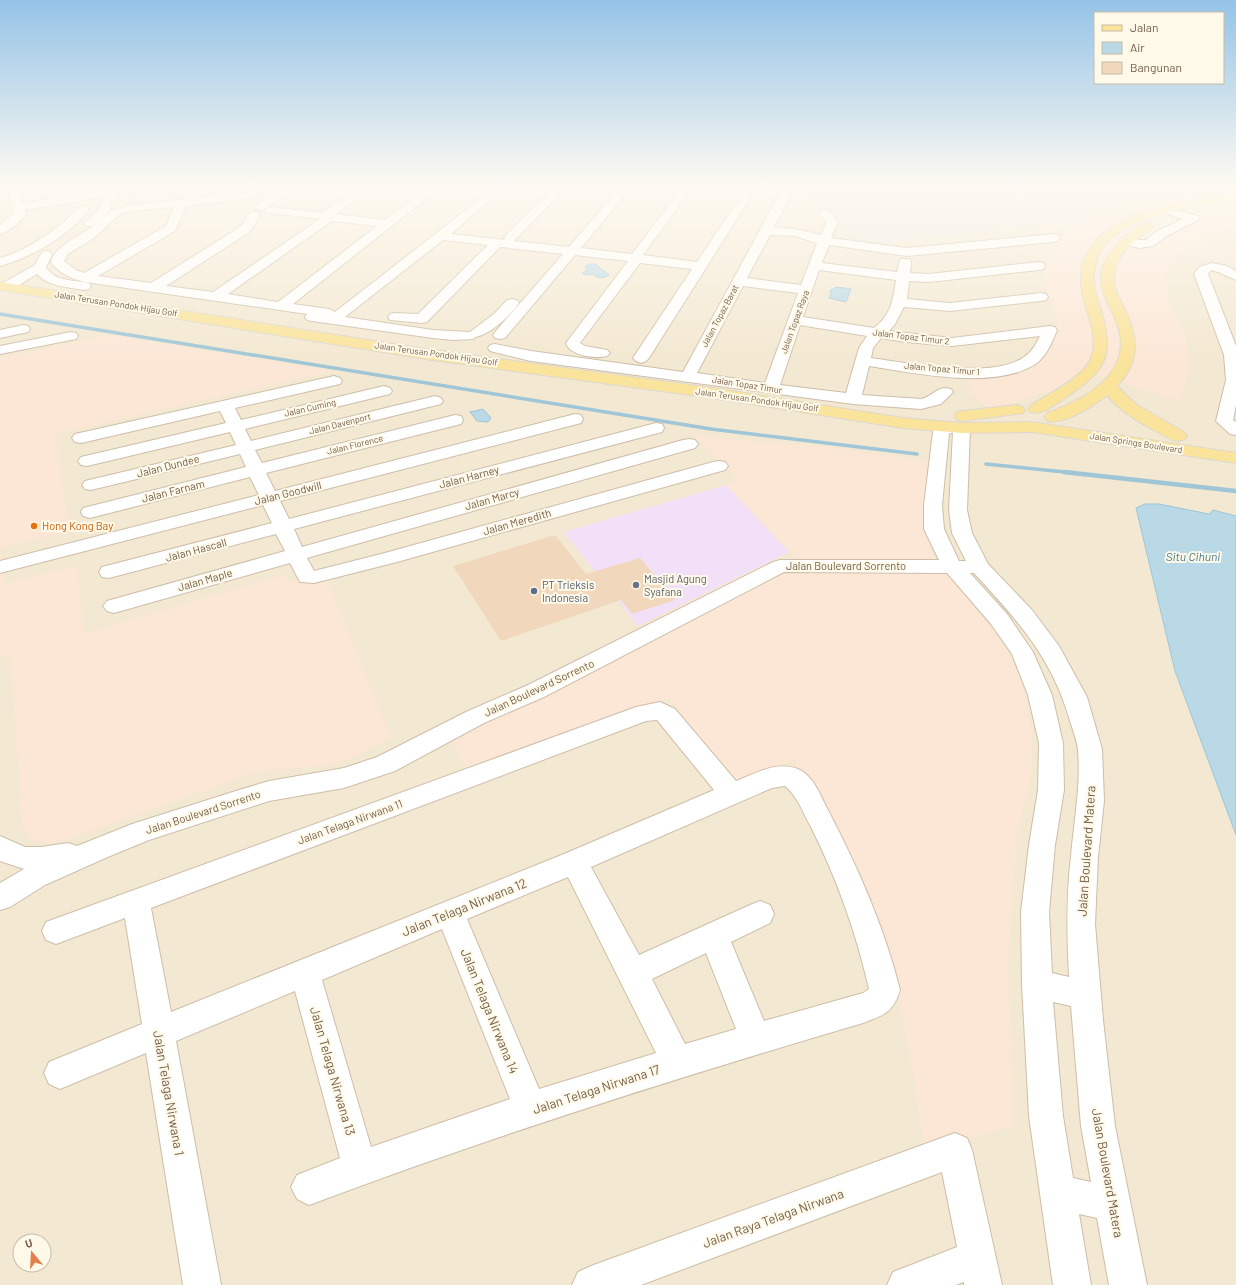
<svg xmlns="http://www.w3.org/2000/svg" width="1236" height="1285" font-family="Barlow,sans-serif">
  <style>
    .residential { fill: #f3e8d1; fill-rule: evenodd }
    .commercial { fill: #fce7d6 }
    .industrial { fill: #ebe6de }
    .education { fill: #f2e0f8 }
    .water { fill: #b8d9e5; stroke: #9ec6d7 }
    .lines { fill: none; stroke-linecap: round; stroke-linejoin: round }
    .stream-far1 { stroke: #9ec6d7; stroke-width: 3.5 }
    .stream { stroke: #9ec6d7; stroke-width: 4.5 }
    .building { fill: #f1d7bb }
    .minor-casing { stroke: #cdbea9; stroke-width: 2 }
    .major-casing { stroke: #ddd8d3; stroke-width: 2 }
    .minor { fill: #fff; fill-rule: evenodd }
    .major { fill: #fae39b; fill-rule: evenodd }
    .food-dot { fill: #e8710a; stroke: #fff9e9; stroke-width: 1.5 }
    .worship-dot { fill: #6b7280; stroke: #fff9e9; stroke-width: 1.5 }
    .service-dot { fill: #5c6f8a; stroke: #fff9e9; stroke-width: 1.5 }
    .labels { text-anchor: middle; stroke-width: 4; stroke-linejoin: round; paint-order: stroke }
    .far-street-label { font-size: 9px; fill: #735e49; stroke: #fff9e9 }
    .street-label { font-size: 11px; fill: #735e49; stroke: #fff9e9 }
    .food-label { font-size: 11px; fill: #c56008; stroke: #fff9e9; text-anchor: start }
    .worship-label { font-size: 11px; fill: #5b616d; stroke: #fff9e9; text-anchor: start }
    .service-label { font-size: 11px; fill: #4e5e75; stroke: #fff9e9; text-anchor: start }
    .water-label { font-size: 12px; font-style: italic; fill: #46788e; stroke: #fff9e9 }
    .near-street-label { font-size: 13px; fill: #735e49; stroke: #fff9e9 }
  </style>
  <rect width="100%" height="100%" fill="#fcf5e3"/>
  <path class="residential" d="M0,184h1236v1101h-1236zM20,1241h24v24h-24z"/>
  <g class="commercial">
    <path d="M1208,208l28,10v9l-27,8 -32,21 -11,17 2,25 18,41 4,25 -10,37 -98,-31 -32,21 -42,13 -21,3 -18,-14 2,-16 43,-3 21,-8 19,-20 3,-21 -11,-36 -1,-23 9,-20 12,-14 14,-10 21,-3 45,11 30,-14z"/>
    <path d="M113,335l220,36 -278,63 14,97 -68,17 3,36 73,-19 7,68 201,-58 4,7 37,-4 65,159 -43,22 -22,6 -69,7 -203,72 -20,-3 -11,-10 -13,-177 -10,4v-300z"/>
    <path d="M694,435l68,8 40,1 125,17 -4,58 8,33 71,91 18,33 11,50 1,46 -15,63 -9,127 6,163 -89,28 -12,-82 -21,-106 -31,-92 -45,-84 -23,-29 -54,23 -14,-2 -54,-83 -203,75 -16,-35 27,-16 56,-20 250,-129 23,-1 -82,-87 13,-4z"/>
  </g>
  <path class="industrial" d="M793,184h443v11l-149,15 14,9 -238,26z"/>
  <path class="education" d="M726,485l63,67 -151,74 -74,-94z"/>
  <g class="water">
    <path d="M589,264h6l14,11c-5,3 -12,4 -16,-1l-5,1 -5,-1v-2l4,-1 -2,-4z"/>
    <path d="M837,287l14,2 -5,13 -17,-4 2,-5 -1,-1 1,-2z"/>
    <path d="M483,409l8,9 -3,4 -11,-1 -7,-9z"/>
    <path d="M1145,504h14l50,10 4,-4 23,6v319l-61,-164 -39,-163z"/>
  </g>
  <g class="lines">
    <g class="stream-far1">
      <path d="M0,314l711,115 206,25"/>
      <path d="M986,464l88,9"/>
    </g>
    <path class="stream" d="M1064,472l172,19"/>
  </g>
  <path class="building" d="M555,535l31,39 54,-16 35,42 -43,14 -11,-14 -120,41 -48,-75z"/>
  <g class="lines">
    <g class="minor-casing">
      <g id="minor">
        <path d="M6,184h10l7,19 82,-13 -2,-6h10l3,5 31,-5h25l-5,3 -51,8 -7,16 -6,7 9,-8 20,-5 120,-13 4,1 2,2 -6,3 -66,8 -11,25 -77,45 53,7 86,-54 6,-5 7,-12h8l2,2 -8,15 -7,6 -79,51 47,6 107,-73 -49,-6 -4,-1 -2,-2 2,-2 -7,2 -4,-1 -2,-2 37,-23h12l-36,23h4l51,6 43,-29h12l-1,2 -41,28 50,6 48,-36h12l-152,120 36,5 6,3 108,-84 54,-44h11l-57,50 54,6 -1,-2 2,-3 52,-51h11l-55,57 55,6 54,-63h11l-53,64 51,6 53,-70h10l-52,71 54,7 52,-78h10l-110,174 -3,3 -5,2 -5,-2 -3,-3 59,-89 -52,-6 -60,80 5,3 22,4 3,3 -3,3c-12,3 -37,0 -41,-13l62,-82 -53,-6 -70,83 -5,1 -5,-1 -2,-3 2,-3 68,-78 -63,-7 -73,75 -5,1 -32,-3 -2,-3 2,-3 5,-1 23,1 70,-69 -45,-5 -98,77 88,13 37,2 25,-19 12,-13 5,-1 5,1 2,3c-8,12 -29,32 -44,34l-1,2 -21,1 -20,-2 -121,-17 -5,-1 -2,-3 2,-3 -222,-32c-13,-3 -27,-9 -34,-20 3,-16 30,-26 42,-36h-7l-2,-3 14,-13 6,-13 -79,13 1,4c-6,8 -16,17 -26,20v-9l14,-12zM174,207l-8,19 -82,47 -8,-3 -12,-9 4,-7 26,-16 26,-24 12,-3zM332,221l45,5 -99,76 -50,-8z"/>
        <path d="M786,190l6,3 -18,34 21,2 26,6 5,-13 -7,-9 2,-2c9,-3 12,4 17,11l-7,16 76,10 147,-14 4,1 2,3 -2,3 -4,1 -147,14 -78,-11 -7,18 75,9 3,-13h10l1,3 -1,11 19,1 110,-12 5,1 1,3 -1,3 -5,1 -110,12 -20,-1 -2,18 43,4 91,-10 5,1 2,3 -2,3 -5,1 -91,10 -46,-4 -9,17 -6,7 63,7 98,-12 5,1 2,3c-5,12 -11,28 -23,35 -42,25 -119,8 -165,1l-7,29 59,4c13,-3 16,-14 30,-10l2,3 -12,12 -20,5 -68,-5 -322,-43 -41,-10 -2,-3 2,-3 5,-1 36,7 152,21 97,-179zM770,235l25,1 22,7 -16,42 -54,-7zM819,270l77,10c-3,20 -5,35 -22,48l-71,-11zM743,286l55,7 -33,90 -68,-10zM800,325l67,11 -8,12 -13,45 -66,-8zM1040,336c-4,8 -8,16 -16,21 -32,23 -115,6 -153,1l2,-10 8,-10 25,4 46,4z"/>
        <path d="M83,206l4,1 2,2c-18,26 -59,49 -89,57v-8c23,-6 46,-22 65,-37 5,-4 11,-14 18,-15z"/>
        <path d="M1162,206l36,10 2,2 -2,2 -33,17 -12,9 -14,2 -17,-4 -2,-3 2,-3 4,-1 13,3h7l11,-9 26,-12 -25,-8 -2,-2 2,-2z"/>
        <path d="M46,251l4,1 2,3 -6,12c9,15 28,13 43,16l2,3 -2,3 -5,1c-16,-3 -35,-3 -47,-16l-26,16h-10l-1,-4 1,-2 34,-19 7,-13z"/>
        <path d="M1212,263l15,3 9,5v9l-18,-8 -7,-2 -3,4 28,72v59l-3,15 3,2v13l-6,-1 -14,-13 10,-41 -2,-25 -30,-81 5,-7z"/>
        <path d="M23,325l5,1 2,3 -2,3 -28,6v-8z"/>
        <path d="M71,332l5,1 2,3 -2,3 -76,15v-8z"/>
        <path d="M334,376l6,2 2,3 -2,3 -105,24 6,12 143,-34 6,2 2,3 -2,3 -145,35 6,12 184,-45 6,2 2,3 -2,3 -186,46 7,13 193,-48 6,1 2,4 -2,4 -195,49 9,18 300,-77 6,1 2,4 -2,4 -301,78 9,18 367,-96 6,1 2,4 -2,4 -368,97 8,18 381,-107 6,-1 6,1 3,4 -3,4 -388,110 7,13 71,-18 328,-91 6,-1 6,1 3,4 -3,4 -328,92 -83,21 -14,-1 -10,-19 -176,50 -7,-2 -4,-5 4,-5 178,-50 -9,-17 -167,44 -7,-1 -3,-5 3,-5 170,-44 -9,-18 -263,68v-12l259,-66 -9,-18 -160,41 -7,-2 -2,-4 2,-4 163,-41 -6,-13 -149,36 -6,-1 -3,-4 3,-4 151,-36 -6,-13 -143,34 -6,-1 -3,-4 3,-4 145,-34 -6,-12 -139,32 -6,-1 -3,-4 3,-4z"/>
        <path d="M950,422c7,2 11,1 18,2l2,4 -3,82 5,23 16,31 44,46 27,36 28,51 15,52 2,52 -6,56 -3,67 8,96 12,106 32,159h-38l-12,-67 -18,-4 12,71h-38l-24,-169 -7,-132 -1,-72 8,-67 9,-55 1,-47 -11,-48 -16,-41 -21,-30 -44,-51 -163,-1 -240,125 -60,26 -89,48 -51,17 -75,13 -120,39 -39,16 -65,29 -35,22 -10,3v-27l24,-14 -24,-8v-25l25,11h16l27,-4 9,3 55,-22 107,-34 30,-9 75,-13 33,-11 91,-46 60,-26 245,-123 7,-2h159l-15,-31v-24l9,-73 2,-4zM953,432l-4,78 3,23 14,28h-7l-15,-32 -2,-24 7,-71zM970,573h4c43,47 78,84 96,148 3,9 7,20 8,29 3,36 -4,71 -7,106 -5,40 -4,81 -2,121l-17,-4 -3,-61 6,-67 9,-55 -1,-47 -11,-48 -19,-43 -26,-38zM1053,1002l18,4 10,120 10,56 -18,-4 -10,-62z"/>
        <path d="M660,702l15,7 61,72c20,-8 42,-21 64,-11 14,7 21,27 28,40 30,58 56,116 72,180 -7,23 -16,25 -37,33 -187,55 -371,113 -554,182l-12,-6 -6,-12 6,-12 43,-17 -45,-167 -119,50 45,244h-38l-37,-232 -86,36 -11,-5 -5,-11 5,-11 93,-38 -17,-106 -69,26 -10,-4 -4,-9 4,-9 590,-215zM657,720l57,70 -150,64 -393,158 -20,-104 495,-187zM785,786c13,11 18,27 26,41 26,52 45,105 58,162l-6,4 -99,28 -33,-79 39,-19 4,-9 -4,-9 -10,-4 -10,4 -111,50 -48,-88 181,-79zM568,877l88,176 -117,36 -72,-170zM442,929l68,170 -139,48 -49,-167zM706,953l30,76 -51,15 -33,-65z"/>
        <path d="M955,1133l12,5 5,12 30,135h-38v-3l-9,3h-68l6,-13 64,-25 -15,-75 -301,113h-69l6,-13 13,-6z"/>
      </g>
    </g>
    <g class="major-casing">
      <g id="major">
        <path d="M1236,194v6c-42,5 -115,14 -137,54 -3,4 -3,10 -4,15 -3,13 1,26 5,38 15,49 7,63 -35,91 -10,6 -22,18 -35,14l-2,-3 2,-3c18,-12 51,-27 60,-46 10,-22 -4,-47 -8,-68 -14,-78 100,-92 154,-98z"/>
        <path d="M1148,222l4,1 2,3 -2,3c-17,10 -38,26 -38,49 0,11 6,22 11,32 14,27 15,53 -8,76l20,19 47,27 3,4 -3,4 -6,1 -6,-1c-23,-13 -48,-24 -65,-45 -13,11 -43,30 -60,26l-2,-4 2,-4c37,-13 86,-39 71,-86 -5,-16 -17,-32 -17,-49 0,-14 9,-25 17,-35 8,-8 19,-18 30,-21z"/>
        <path d="M0,282l426,67 287,39 190,30 59,5 69,-1 205,31v10l-204,-31 -70,1 -59,-5 -190,-30 -287,-39 -426,-69z"/>
        <path d="M1017,405l6,2 2,3 -2,3 -60,8 -6,-1 -2,-4 2,-4 6,-1z"/>
      </g>
    </g>
    <use href="#minor" class="minor"/>
    <use href="#major" class="major"/>
  </g>
  <linearGradient id="sky" x2="0" y2="1"><stop stop-color="#95c3e7"/><stop offset="0.51" stop-color="#fefaf2"/><stop offset="1" stop-color="#fefaf2" stop-opacity="0"/></linearGradient>
  <rect width="1236" height="364" fill="url(#sky)"/>
  <circle class="food-dot" cx="34" cy="526" r="4"/>
  <circle class="worship-dot" cx="636" cy="585" r="4"/>
  <circle class="service-dot" cx="534" cy="591" r="4"/>
  <g class="labels">
    <g class="far-street-label">
      <text transform="translate(116 304) rotate(9)" y="3">Jalan Terusan Pondok Hijau Golf</text>
      <text transform="translate(720 316) rotate(-62)" y="3">Jalan Topaz Barat</text>
      <text transform="translate(795 322) rotate(-70)" y="3">Jalan Topaz Raya</text>
      <text transform="translate(911 337) rotate(7)" y="3">Jalan Topaz Timur 2</text>
      <text transform="translate(436 354) rotate(8)" y="3">Jalan Terusan Pondok Hijau Golf</text>
      <text transform="translate(942 369) rotate(5)" y="3">Jalan Topaz Timur 1</text>
      <text transform="translate(747 385) rotate(9)" y="3">Jalan Topaz Timur</text>
      <text transform="translate(757 400) rotate(8)" y="3">Jalan Terusan Pondok Hijau Golf</text>
      <text transform="translate(310 408) rotate(-13)" y="3">Jalan Cuming</text>
      <text transform="translate(340 424) rotate(-14)" y="3">Jalan Davenport</text>
      <text transform="translate(1136 443) rotate(9)" y="3">Jalan Springs Boulevard</text>
      <text transform="translate(355 445) rotate(-14)" y="3">Jalan Florence</text>
    </g>
    <g class="street-label">
      <text transform="translate(168 466) rotate(-14)" y="4">Jalan Dundee</text>
      <text transform="translate(469 477) rotate(-15)" y="4">Jalan Harney</text>
      <text transform="translate(173 491) rotate(-14)" y="4">Jalan Farnam</text>
      <text transform="translate(288 493) rotate(-14)" y="4">Jalan Goodwill</text>
      <text transform="translate(492 499) rotate(-16)" y="4">Jalan Marcy</text>
      <text transform="translate(517 522) rotate(-16)" y="4">Jalan Meredith</text>
      <text transform="translate(196 550) rotate(-15)" y="4">Jalan Hascall</text>
      <text x="846" y="570">Jalan Boulevard Sorrento</text>
      <text transform="translate(205 580) rotate(-16)" y="4">Jalan Maple</text>
      <text transform="translate(539 688) rotate(-25)" y="4">Jalan Boulevard Sorrento</text>
      <text transform="translate(203 812) rotate(-18)" y="4">Jalan Boulevard Sorrento</text>
      <text transform="translate(350 822) rotate(-20)" y="4">Jalan Telaga Nirwana 11</text>
    </g>
    <g class="food-label">
      <text x="42" y="530">Hong Kong Bay</text>
    </g>
    <g class="worship-label">
      <text x="644" y="583">Masjid Agung<tspan x="644" dy="13">Syafana</tspan></text>
    </g>
    <g class="service-label">
      <text x="542" y="589">PT Trieksis<tspan x="542" dy="13">Indonesia</tspan></text>
    </g>
    <g class="water-label">
      <text x="1193" y="561">Situ Cihuni</text>
    </g>
    <g class="near-street-label">
      <text transform="translate(1086 851) rotate(-86)" y="5">Jalan Boulevard Matera</text>
      <text transform="translate(464 907) rotate(-22)" y="5">Jalan Telaga Nirwana 12</text>
      <text transform="translate(490 1011) rotate(68)" y="5">Jalan Telaga Nirwana 14</text>
      <text transform="translate(333 1071) rotate(74)" y="5">Jalan Telaga Nirwana 13</text>
      <text transform="translate(596 1089) rotate(-18)" y="5">Jalan Telaga Nirwana 17</text>
      <text transform="translate(169 1093) rotate(80)" y="5">Jalan Telaga Nirwana 1</text>
      <text transform="translate(1108 1173) rotate(80)" y="5">Jalan Boulevard Matera</text>
      <text transform="translate(773 1218) rotate(-20)" y="5">Jalan Raya Telaga Nirwana</text>
    </g>
  </g>
  <rect x="1094" y="12" width="130" height="72" fill="#fff9e9" stroke="#c7bba9"/>
  <rect x="1102" y="25" width="20" height="6" fill="#fae39b" stroke="#c7bba9"/>
  <text x="1130" y="32" font-size="12" fill="#735e49">Jalan</text>
  <rect x="1102" y="42" width="20" height="12" fill="#b8d9e5" stroke="#c7bba9"/>
  <text x="1130" y="52" font-size="12" fill="#735e49">Air</text>
  <rect x="1102" y="62" width="20" height="12" fill="#f1d7bb" stroke="#c7bba9"/>
  <text x="1130" y="72" font-size="12" fill="#735e49">Bangunan</text>
  <g transform="translate(32 1253) rotate(342)"><circle r="19" fill="#fff9e9" stroke="#c7bba9"/>
  <path d="M0-3L7 15L0 10L-7 15Z" fill="#e58048"/>
  <text y="-6" font-size="11" font-weight="bold" text-anchor="middle" fill="#735e49">U</text>
  </g>
</svg>
